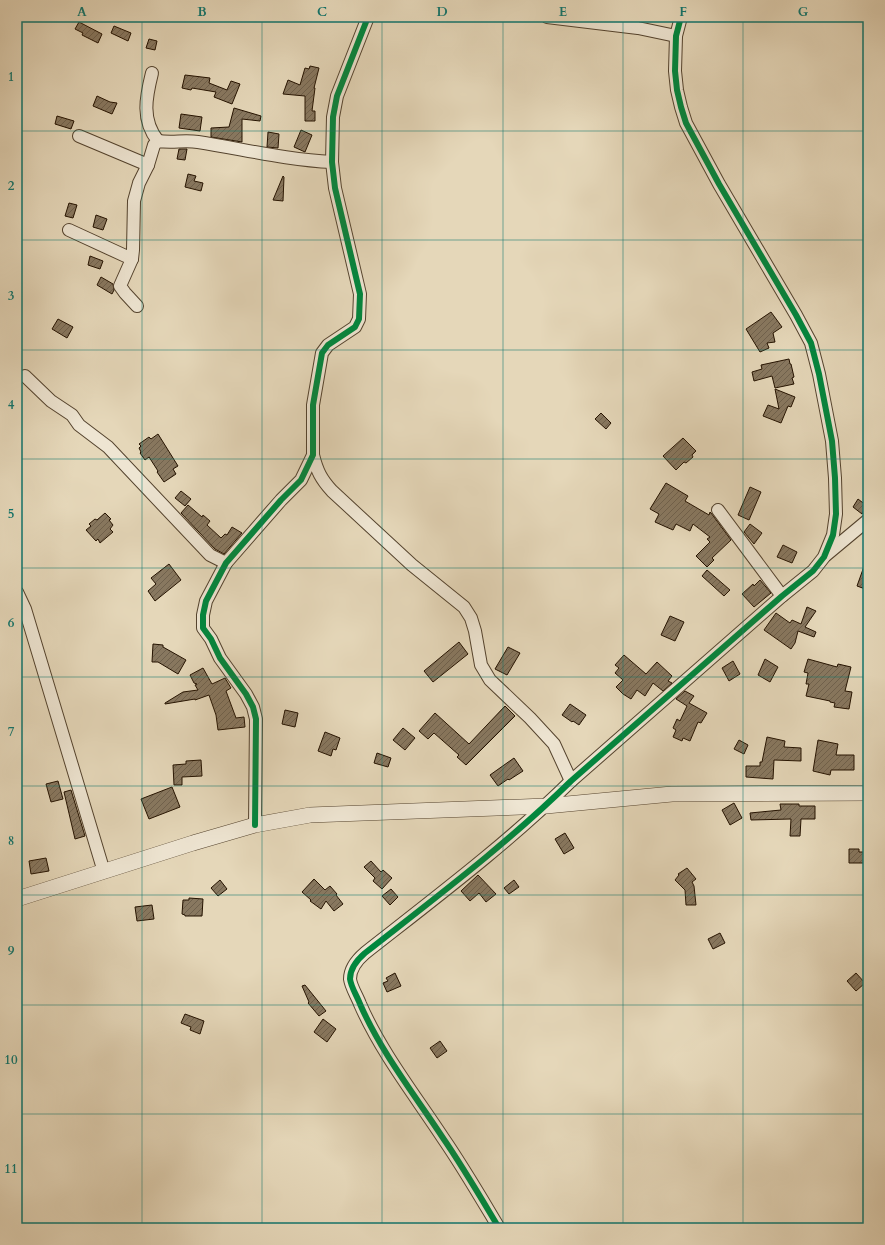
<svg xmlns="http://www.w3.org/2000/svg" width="885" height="1245" font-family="Cardo,serif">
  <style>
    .building { fill: url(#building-hatch); stroke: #241200 }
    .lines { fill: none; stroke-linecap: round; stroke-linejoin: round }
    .minor-casing { stroke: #54432e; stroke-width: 14 }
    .tertiary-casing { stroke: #54432e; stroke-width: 16 }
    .minor { stroke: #eee5d2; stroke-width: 12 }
    .tertiary { stroke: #eee5d2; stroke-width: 15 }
    .cycleway-casing { stroke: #eee5d2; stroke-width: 8 }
    .cycleway { stroke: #00873e; stroke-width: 6 }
    .grid { fill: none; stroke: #0f766e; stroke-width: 1; stroke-opacity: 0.55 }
    .neatline { fill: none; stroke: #0f766e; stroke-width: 1.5 }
    .grid-label { font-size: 13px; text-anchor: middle; font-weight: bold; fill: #0f766e }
  </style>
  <defs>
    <pattern id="building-hatch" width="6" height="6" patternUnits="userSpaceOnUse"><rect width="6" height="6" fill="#887860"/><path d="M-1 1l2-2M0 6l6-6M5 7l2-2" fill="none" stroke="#6f614d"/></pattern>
  </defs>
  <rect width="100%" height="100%" fill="#e5d7b9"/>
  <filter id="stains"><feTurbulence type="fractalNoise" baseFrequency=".005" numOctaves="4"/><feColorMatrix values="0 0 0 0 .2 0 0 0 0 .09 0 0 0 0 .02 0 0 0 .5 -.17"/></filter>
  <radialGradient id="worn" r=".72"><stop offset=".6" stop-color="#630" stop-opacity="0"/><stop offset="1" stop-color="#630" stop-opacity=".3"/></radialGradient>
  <g class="building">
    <path d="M79,22l23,12 -4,9 -16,-8 1,-2 -8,-4z"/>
    <path d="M114,26l17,7 -3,8 -17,-8z"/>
    <path d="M149,39l8,2 -2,9 -9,-2z"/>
    <path d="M310,66l9,2 -5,20h1l-3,23h3v10h-10v-25l-22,-2 5,-14 12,5 5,-17 4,1z"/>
    <path d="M185,75l25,3 -1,5 18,7 4,-9 9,3 -8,20 -18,-7 2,-5 -24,-4 -1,2 -9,-2z"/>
    <path d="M97,96l13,6 7,1 -5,11 -19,-8z"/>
    <path d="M234,108l27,8 -1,5 -18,-2v23l-31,-5v-9l18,-1z"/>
    <path d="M181,114l21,3 -2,14 -21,-3z"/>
    <path d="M57,116l17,5 -3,8 -16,-5z"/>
    <path d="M301,130l11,5 -7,17 -11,-5z"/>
    <path d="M268,132l11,2 -1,14 -11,-1z"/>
    <path d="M179,149h8l-2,11 -8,-1z"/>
    <path d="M188,174l8,2 -2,5 9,2 -2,8 -16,-4z"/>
    <path d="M283,176l1,1 -1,24 -10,-1z"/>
    <path d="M69,203l8,2 -4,13 -8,-2z"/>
    <path d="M96,215l11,4 -4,11 -10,-3z"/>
    <path d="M90,256l13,5 -3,8 -12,-4z"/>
    <path d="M101,277l12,7 1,6 -2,4 -15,-9z"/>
    <path d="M771,312l11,15 -9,6 2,9 -8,1 2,5 -9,4 -14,-23z"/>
    <path d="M58,319l15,8 -6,11 -15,-9z"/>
    <path d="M789,359l1,5h1l3,13 -2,1 2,6 -19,4 -3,-12 -18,5 -2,-9 10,-3 -1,-4z"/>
    <path d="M775,389l20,8 -4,10 -3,-1 -7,17 -18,-7 5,-11 11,4z"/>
    <path d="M601,413l10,10 -5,6 -11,-10z"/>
    <path d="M158,434l20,32 -5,3 3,5 -12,8 -7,-10 1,-1 -9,-14 -4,3 -5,-7 1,-1 -2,-4 2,-2 -2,-2 10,-7 2,2z"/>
    <path d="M683,438l13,13 -4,4 1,2 -7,6 -2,-1 -8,8 -13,-14z"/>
    <path d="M666,483l22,13 -3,5 24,14 1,-3 1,1 20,27 -19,18 2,2 -7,7 -11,-11 14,-14 -3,-3 3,-2 -17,-13 -3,7 -14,-7 -3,6 -18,-8 4,-8 -9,-5z"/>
    <path d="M750,487l11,5 -12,28 -11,-5z"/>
    <path d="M181,491l10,8 -6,7 -10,-8z"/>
    <path d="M858,499l9,7 -5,8 -9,-7z"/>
    <path d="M188,505l14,12 1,-2 7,6 -3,4 14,13 4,-4 2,1 5,-8 10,6 -18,21 -9,-5 -34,-36z"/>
    <path d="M105,513l6,6 -2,1 4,5 -3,4 3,3 -13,11 -2,-4 -2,2 -10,-11 5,-4 -2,-2 6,-5 2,1z"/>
    <path d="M750,524l12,9 -8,11 -10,-12z"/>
    <path d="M783,545l14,7 -5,11 -15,-6z"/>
    <path d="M867,558h1v32l-11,-4z"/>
    <path d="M169,564l12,16 -26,21 -7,-10 8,-7 -5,-6z"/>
    <path d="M707,570l23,20 -6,6 -22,-20z"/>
    <path d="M760,580l11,13 -17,14 -12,-13 11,-10 1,2z"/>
    <path d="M807,607l9,4 -11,16 11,5 -2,5 -16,-6 -3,12 -4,6 -27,-19 12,-17 14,10 2,-3 9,4z"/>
    <path d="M670,616l14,6 -9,19 -14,-6z"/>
    <path d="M459,642l9,12 -35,28 -9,-11z"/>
    <path d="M153,644l10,1v2l23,13 -8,14 -20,-12h-6z"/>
    <path d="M508,647l12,6 -13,22 -12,-6z"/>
    <path d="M624,655l22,19 11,-12 15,14 -4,5 4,2 -9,8 -10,-8 -8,13 -8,-6 -6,9 -8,-5 -7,-7 7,-7 -8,-7 4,-5 -4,-3z"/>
    <path d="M765,659l13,8 -8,15 -12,-7z"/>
    <path d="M808,659l29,8 1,-3 13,3 -6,24 7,1 -3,17 -15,-2 1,-4 -5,-1v-1l-24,-5 3,-12h-3l2,-11 -4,-1z"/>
    <path d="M733,661l7,13 -11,7 -7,-13z"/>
    <path d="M203,668l9,16 13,-6 6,10 -5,3 10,27 8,-1 1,10 -27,3 -2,-15 -7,-20 -14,5v-1l-30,5v-1l18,-11 15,-2 -3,-5 2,-1 -3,-1 -4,-8z"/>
    <path d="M685,691l9,5 -5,7 18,10 -6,10 -3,-1 -8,19 -7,-3 -1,3 -9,-4 3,-7 -3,-2 4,-9 3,2 7,-15 -11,-7z"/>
    <path d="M570,704l16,11 -7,10 -6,-4 -1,1 -10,-7z"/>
    <path d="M505,706l10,10 -49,49 -9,-8 2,-2 -25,-22 -6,6 -9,-8 16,-18 34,31z"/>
    <path d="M285,710l13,3 -3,14 -13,-3z"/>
    <path d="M403,728l12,10 -10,12 -12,-10z"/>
    <path d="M325,732l15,6 -4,12 -3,-1 -2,7 -13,-5z"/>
    <path d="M767,737l18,4 -1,6 17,1v13l-27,-1 -1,19 -27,-2v-11h14v-4h2z"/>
    <path d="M739,740l9,5 -4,9 -10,-5z"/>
    <path d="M818,740l20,4 -2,11h18v15h-23l-1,5 -17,-4z"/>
    <path d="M377,753l14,5 -3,9 -14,-4z"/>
    <path d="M514,758l9,13 -14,9 -1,-1 -10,7 -8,-11z"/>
    <path d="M201,760l1,16 -20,1v8h-8l-1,-20 13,-1v-3z"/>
    <path d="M58,781l5,18 -12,3 -5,-18z"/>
    <path d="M172,787l8,20 -31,12 -8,-20z"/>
    <path d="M71,790l14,46 -10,3 -11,-47z"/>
    <path d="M734,803l8,15 -12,7 -8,-15z"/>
    <path d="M780,804h19v2h16v13h-14l-1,17h-10l1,-17 -40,1 -1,-7 31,-3z"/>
    <path d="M565,833l9,15 -10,6 -9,-15z"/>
    <path d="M849,849h10v3h9v11h-19z"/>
    <path d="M46,858l3,13 -18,3 -2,-13z"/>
    <path d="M371,861l10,11 2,-2 9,8 -10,11 -9,-8 2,-3 -11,-11z"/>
    <path d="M687,868l9,11 -4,3 2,4 2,19h-10l-1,-15 -10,-10 4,-5 -1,-1z"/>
    <path d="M478,875l18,19 -10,8 -7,-9 -9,8 -9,-10z"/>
    <path d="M314,879l11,11 5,-4 7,8 -1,1 7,9 -9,7 -8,-10 -5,8 -11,-8 1,-1 -9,-8z"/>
    <path d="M220,880l7,9 -9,7 -7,-8z"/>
    <path d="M514,880l5,7 -10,7 -5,-6z"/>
    <path d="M391,889l7,8 -8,8 -8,-9z"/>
    <path d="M189,898l14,1 -1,17h-17v-1l-3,-1 1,-14h6z"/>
    <path d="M152,905l2,14 -17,2 -2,-14z"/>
    <path d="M720,933l5,10 -12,6 -5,-10z"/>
    <path d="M395,973l6,13 -14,6 -4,-9 5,-2 -2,-3z"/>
    <path d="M856,973l9,10 -9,8 -9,-10z"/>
    <path d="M305,985l21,26 -7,5 -11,-13 1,-1 -7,-16z"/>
    <path d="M185,1014l19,7 -4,13 -10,-4 1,-3 -10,-4z"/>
    <path d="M323,1019l13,10 -9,13 -13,-10z"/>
    <path d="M440,1041l7,10 -10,7 -7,-10z"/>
  </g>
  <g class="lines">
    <g class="minor-casing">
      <g id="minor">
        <path d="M547,17l91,11 38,8"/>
        <path d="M152,73c-6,24 -11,47 6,68"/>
        <path d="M79,136l69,29"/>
        <path d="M69,230l63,29"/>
        <path d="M137,306l-12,-13 -5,-7 12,-27 1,-9 1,-49 5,-18 9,-18 6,-20 4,-4c14,2 27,-1 40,1 45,7 89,18 134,20"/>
        <path d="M25,376l26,25 21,14 7,10 29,22 102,108 16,8"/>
        <path d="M313,455c4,16 8,24 19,36l80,74 52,42 7,11 4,13 6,34 9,15 40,38 24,26 17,37"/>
        <path d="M718,510l64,86"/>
        <path d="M826,555l42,-35"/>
        <path d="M17,592l8,17 79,263"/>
        <path d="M255,825l1,-106 -3,-12 -7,-13 -26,-36 -9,-19 -8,-11v-13l3,-14 20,-38 55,-63 20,-20 12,-25v-50l9,-52 6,-8 27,-18 4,-8 1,-25 -25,-106 -3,-26 1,-45 4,-21 31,-79"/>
        <path d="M499,1228c-18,-30 -36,-61 -56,-90 -29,-44 -62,-86 -83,-134 -3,-8 -9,-17 -10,-25 0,-11 8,-20 15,-26 70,-55 142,-109 206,-172l211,-185 31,-25 11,-14 9,-22 3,-21 -1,-36 -3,-37 -13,-67 -8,-31 -15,-28 -77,-131 -33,-61 -5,-16 -4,-17 -2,-19 1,-35 5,-19"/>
      </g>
    </g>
    <g class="tertiary-casing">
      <path id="tertiary" d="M17,899l176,-56 62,-18 55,-10 236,-9 126,-12 196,-1"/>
    </g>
    <use href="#minor" class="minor"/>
    <use href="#tertiary" class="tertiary"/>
    <g class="cycleway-casing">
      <g id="cycleway">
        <path d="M255,825l1,-106 -3,-12 -7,-13 -26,-36 -9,-19 -8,-11v-13l3,-14 20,-38 55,-63 20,-20 12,-25v-50l9,-52 6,-8 27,-18 4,-8 1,-25 -25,-106 -3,-26 1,-45 4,-21 31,-79"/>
        <path d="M499,1228c-18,-30 -36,-61 -56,-90 -29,-44 -62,-86 -83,-134 -3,-8 -9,-17 -10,-25 0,-11 8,-20 15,-26 70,-55 142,-109 206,-172l211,-185 31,-25 11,-14 9,-22 3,-21 -1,-36 -3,-37 -13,-67 -8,-31 -15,-28 -77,-131 -33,-61 -5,-16 -4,-17 -2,-19 1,-35 5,-19"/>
      </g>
    </g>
    <use href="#cycleway" class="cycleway"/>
  </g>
  <path class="grid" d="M142,17v1211M262,17v1211M382,17v1211M503,17v1211M623,17v1211M743,17v1211M17,131h851M17,240h851M17,350h851M17,459h851M17,568h851M17,677h851M17,786h851M17,895h851M17,1005h851M17,1114h851"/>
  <rect width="885" height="1245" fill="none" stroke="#e5d7b9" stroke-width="44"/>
  <rect x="22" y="22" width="841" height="1201" class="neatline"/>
  <g class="grid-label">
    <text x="82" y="16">A</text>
    <text x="202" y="16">B</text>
    <text x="322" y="16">C</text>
    <text x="442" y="16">D</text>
    <text x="563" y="16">E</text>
    <text x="683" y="16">F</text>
    <text x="803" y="16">G</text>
    <text x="11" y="81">1</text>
    <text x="11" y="190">2</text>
    <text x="11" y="300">3</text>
    <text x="11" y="409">4</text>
    <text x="11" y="518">5</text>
    <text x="11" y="627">6</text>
    <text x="11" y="736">7</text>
    <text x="11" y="845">8</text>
    <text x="11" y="955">9</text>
    <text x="11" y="1064">10</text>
    <text x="11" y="1173">11</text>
  </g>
  <rect width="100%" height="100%" filter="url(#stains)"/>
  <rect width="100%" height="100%" fill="url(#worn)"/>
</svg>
